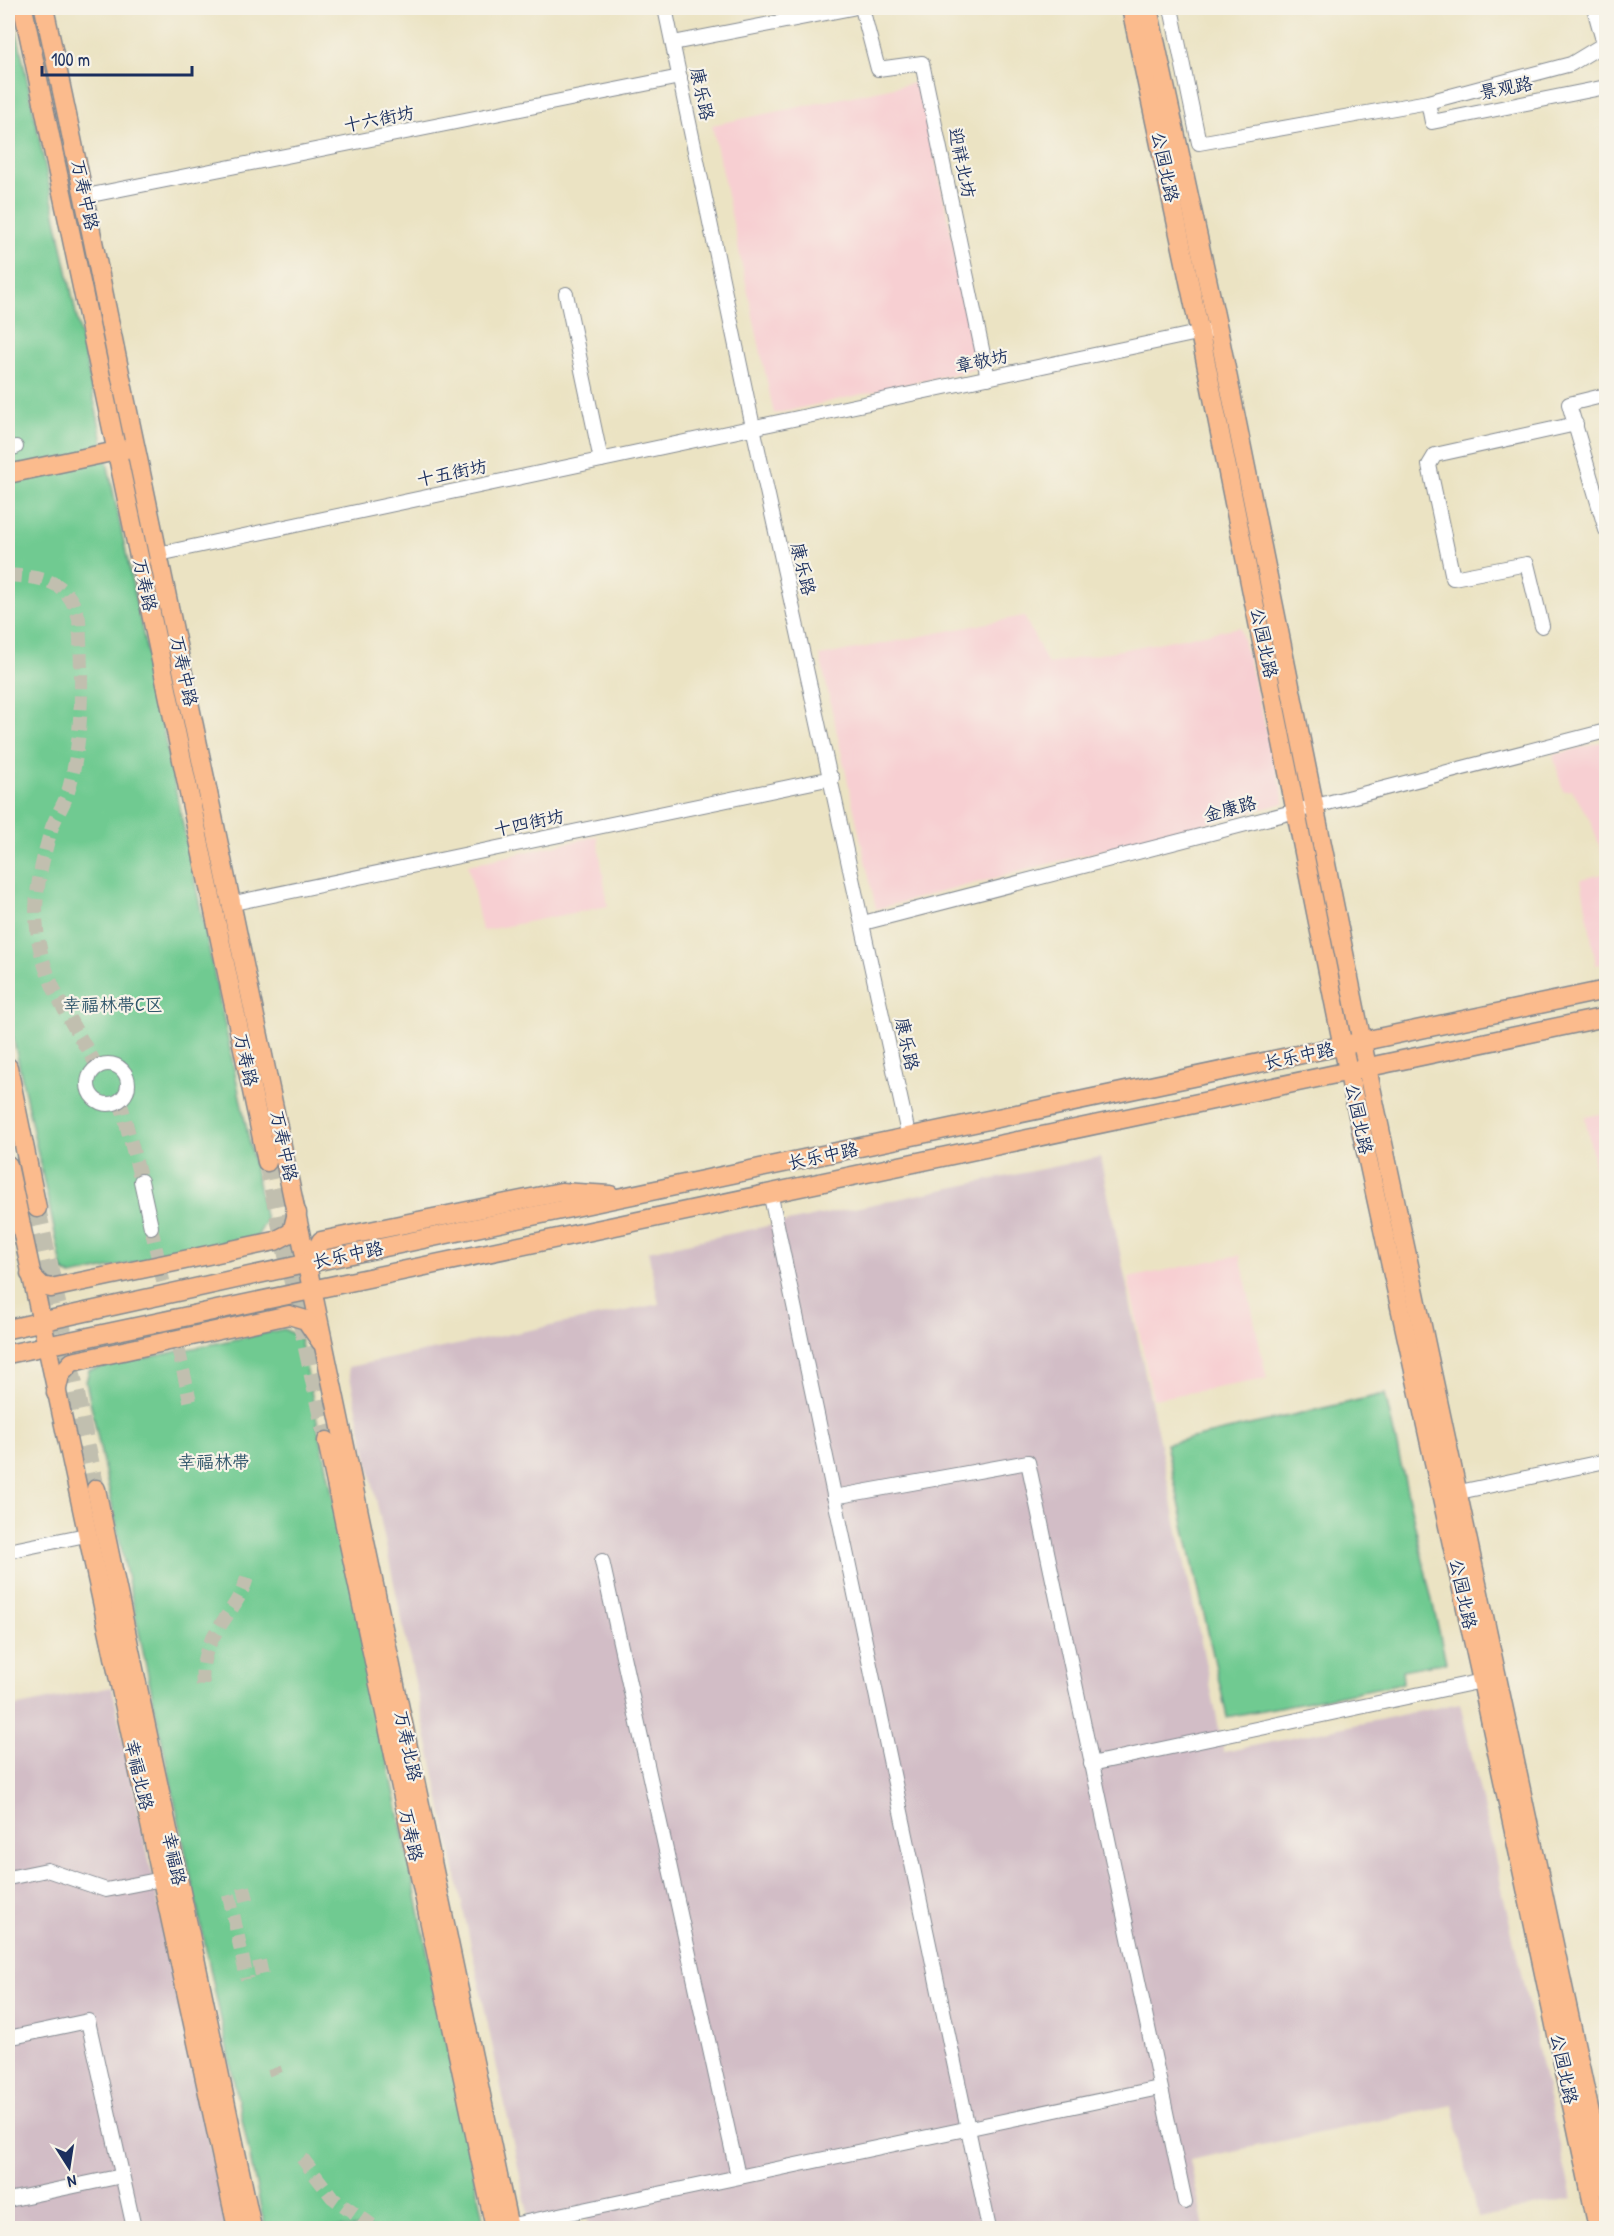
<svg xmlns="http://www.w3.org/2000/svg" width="1614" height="2236" font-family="'Patrick Hand','LXGW WenKai TC',sans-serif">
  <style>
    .built { fill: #f7cfd2 }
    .industrial { fill: #d2bdc6 }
    .green { fill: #70ca91; stroke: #467c78; stroke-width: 1.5 }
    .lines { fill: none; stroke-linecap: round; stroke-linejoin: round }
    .minor-tunnel { stroke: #c1bfaf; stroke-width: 14; stroke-dasharray: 14 7; stroke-linecap: butt }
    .major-tunnel { stroke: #c1bfaf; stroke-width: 18; stroke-dasharray: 18 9; stroke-linecap: butt }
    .minor-casing { stroke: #838990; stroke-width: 16 }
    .major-casing { stroke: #838990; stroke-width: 21 }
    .minor { stroke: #fff; stroke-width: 14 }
    .major { stroke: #fbbb8d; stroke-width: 18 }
    .labels { text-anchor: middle; stroke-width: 4.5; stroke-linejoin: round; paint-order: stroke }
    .street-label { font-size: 18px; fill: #1b2f5e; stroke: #f7f3e8 }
    .park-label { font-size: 18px; fill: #30566b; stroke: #f7f3e8 }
  </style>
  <rect width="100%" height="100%" fill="#f7f3e8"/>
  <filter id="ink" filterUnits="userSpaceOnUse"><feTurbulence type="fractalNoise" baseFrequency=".0167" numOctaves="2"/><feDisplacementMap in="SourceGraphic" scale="12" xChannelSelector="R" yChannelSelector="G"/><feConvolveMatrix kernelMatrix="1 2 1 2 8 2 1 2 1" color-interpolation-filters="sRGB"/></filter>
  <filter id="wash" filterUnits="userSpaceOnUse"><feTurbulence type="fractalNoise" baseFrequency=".008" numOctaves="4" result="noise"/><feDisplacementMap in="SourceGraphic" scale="24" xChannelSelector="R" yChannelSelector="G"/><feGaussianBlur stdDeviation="1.35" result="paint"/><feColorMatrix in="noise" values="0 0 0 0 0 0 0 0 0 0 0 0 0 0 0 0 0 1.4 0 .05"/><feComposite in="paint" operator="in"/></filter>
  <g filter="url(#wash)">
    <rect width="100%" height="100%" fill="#ebe3c3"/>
    <g class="built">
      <path d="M919,82l61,286 -206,46 -62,-289z"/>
      <path d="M1024,616l24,48 192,-37 45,176 -409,106 -56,-253z"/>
      <path d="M1606,741v124l-15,-43 -19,-32 -9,1 -10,-36z"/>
      <path d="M597,836l11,70 -126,25 -14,-66z"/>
      <path d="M1606,873v90l-10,2 -15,-86z"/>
      <path d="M1606,1113v112l-21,-108z"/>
      <path d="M1240,1255l27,124 -114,20 -25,-121z"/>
    </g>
    <g class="industrial">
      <path d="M1100,1157l124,595 236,-49 112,496 -95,19 -24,-113 -263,55 14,68h-615l-3,-16 -56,11 -182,-856 311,-63 -11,-53z"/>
      <path d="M112,1687l116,541h-220v-520z"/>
    </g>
    <g class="green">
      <path d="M8,8h4l254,1213 -9,16 -186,39 -8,-5 -55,-257z"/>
      <path d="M284,1329l16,9 185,890h-220l-179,-846 3,-12z"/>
      <path d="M1385,1394l61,268 -44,8 1,13 -176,34 -61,-273z"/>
    </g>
  </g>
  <g filter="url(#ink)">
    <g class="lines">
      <g class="minor-tunnel">
        <path d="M8,575c36,3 60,4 71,44 3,57 5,118 -11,173 -4,13 -13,25 -17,38 -9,31 -18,67 -14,99 4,49 36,96 60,137"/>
        <path d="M120,1100l21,81"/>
        <path d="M151,1227l39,174"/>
        <path d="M203,1685c-6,-50 35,-69 45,-111"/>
        <path d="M244,1887l4,17"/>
        <path d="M229,1895l18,84"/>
        <path d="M259,1961l4,19"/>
        <path d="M274,2068l2,6"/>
        <path d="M302,2158l30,39 44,31"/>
      </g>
      <g class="major-tunnel">
        <path d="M267,1162l60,279"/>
        <path d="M37,1208l59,281"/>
      </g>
      <g class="minor-casing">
        <g id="minor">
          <path d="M665,8l88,419 156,711"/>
          <path d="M862,8l16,61 44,-6 66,315"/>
          <path d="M1171,8l28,135 229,-41 143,-38 33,-20 -10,-36"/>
          <path d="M673,43l179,-35"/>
          <path d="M1428,102l4,20 174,-35"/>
          <path d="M86,196l594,-119"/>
          <path d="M566,294l35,166"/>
          <path d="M1606,395l-37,9 37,126"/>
          <path d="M8,449l8,-2"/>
          <path d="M159,554l1048,-223"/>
          <path d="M1542,626l-15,-62 -74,14 -24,-113 6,-10 141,-31"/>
          <path d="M234,903l598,-125"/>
          <path d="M863,923l743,-192"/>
          <circle cx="108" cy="1084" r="20"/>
          <path d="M141,1181l10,46"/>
          <path d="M770,1192l219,1036"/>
          <path d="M1450,1494l156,-33"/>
          <path d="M834,1497l194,-35 157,740"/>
          <path d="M8,1551l78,-16"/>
          <path d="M602,1561l136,615"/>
          <path d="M1091,1764l391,-83"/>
          <path d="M8,1878l39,-8 59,20 56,-11"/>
          <path d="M8,2038l80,-17 46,207"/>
          <path d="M8,2200l114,-24"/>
          <path d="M508,2226l651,-138"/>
        </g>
      </g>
      <g class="major-casing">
        <g id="major">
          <path d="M23,8l244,1154"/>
          <path d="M44,8c33,148 61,297 93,446 127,591 247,1183 372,1774"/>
          <path d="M1131,8l69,325 143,714 139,634 116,547"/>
          <path d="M1148,8l70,321 153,758 235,1101"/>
          <path d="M8,474l118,-25"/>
          <path d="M8,1067l29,141"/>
          <path d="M8,1165l229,1063"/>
          <path d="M309,1263l12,-22 240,-49 49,3"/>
          <path d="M30,1274l12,12 9,2 224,-47 17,-9 5,-19"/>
          <path d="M8,1329l301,-66 1297,-273"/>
          <path d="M8,1354l1598,-337"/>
          <path d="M56,1393l4,-18 12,-13 217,-47 17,5 15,22"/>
          <path d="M327,1441l168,787"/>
          <path d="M96,1489l156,739"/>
        </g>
      </g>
      <use href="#minor" class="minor"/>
      <use href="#major" class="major"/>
    </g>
  </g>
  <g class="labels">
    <g class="street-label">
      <text transform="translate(1506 88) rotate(-11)" y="6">景观路</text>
      <text transform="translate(702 94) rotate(78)" y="6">康乐路</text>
      <text transform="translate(379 119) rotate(-11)" y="6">十六街坊</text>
      <text transform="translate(962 163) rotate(78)" y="6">迎祥北坊</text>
      <text transform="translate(1165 167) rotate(78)" y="6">公园北路</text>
      <text transform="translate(85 195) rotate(78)" y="6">万寿中路</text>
      <text transform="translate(982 361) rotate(-12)" y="6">章敬坊</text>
      <text transform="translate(452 473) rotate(-12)" y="6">十五街坊</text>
      <text transform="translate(803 569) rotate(77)" y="6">康乐路</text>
      <text transform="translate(145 585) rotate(78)" y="6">万寿路</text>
      <text transform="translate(1264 643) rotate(78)" y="6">公园北路</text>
      <text transform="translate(184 671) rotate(78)" y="6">万寿中路</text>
      <text transform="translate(1230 809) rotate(-15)" y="6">金康路</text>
      <text transform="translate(529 823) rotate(-12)" y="6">十四街坊</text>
      <text transform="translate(907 1044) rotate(78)" y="6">康乐路</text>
      <text transform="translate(1299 1056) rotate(-12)" y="6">长乐中路</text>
      <text transform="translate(246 1060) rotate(78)" y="6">万寿路</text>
      <text transform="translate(1359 1119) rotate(78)" y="6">公园北路</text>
      <text transform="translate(284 1146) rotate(78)" y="6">万寿中路</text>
      <text transform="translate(823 1156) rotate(-12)" y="6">长乐中路</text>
      <text transform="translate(348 1255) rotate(-12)" y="6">长乐中路</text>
      <text transform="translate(1463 1594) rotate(78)" y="6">公园北路</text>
      <text transform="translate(408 1746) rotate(78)" y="6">万寿北路</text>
      <text transform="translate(139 1775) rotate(77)" y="6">幸福北路</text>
      <text transform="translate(411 1835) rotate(78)" y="6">万寿路</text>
      <text transform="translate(174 1859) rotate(78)" y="6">幸福路</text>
      <text transform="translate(1564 2069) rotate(78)" y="6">公园北路</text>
    </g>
    <g class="park-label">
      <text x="113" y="1011">幸福林带C区</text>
      <text x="214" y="1468">幸福林带</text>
    </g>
  </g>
  <rect width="1614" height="2236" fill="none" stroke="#f7f3e8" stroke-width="30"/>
  <g transform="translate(69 2167) rotate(168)" stroke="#f7f3e8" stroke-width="4.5" paint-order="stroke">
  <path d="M0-4.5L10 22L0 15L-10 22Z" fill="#1b2f5e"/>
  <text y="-9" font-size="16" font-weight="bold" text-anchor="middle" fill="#1b2f5e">N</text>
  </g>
  <path d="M42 66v9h150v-9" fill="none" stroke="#1b2f5e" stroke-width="3"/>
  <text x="51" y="66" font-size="18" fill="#1b2f5e" stroke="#f7f3e8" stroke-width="4.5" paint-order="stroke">100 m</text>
</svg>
